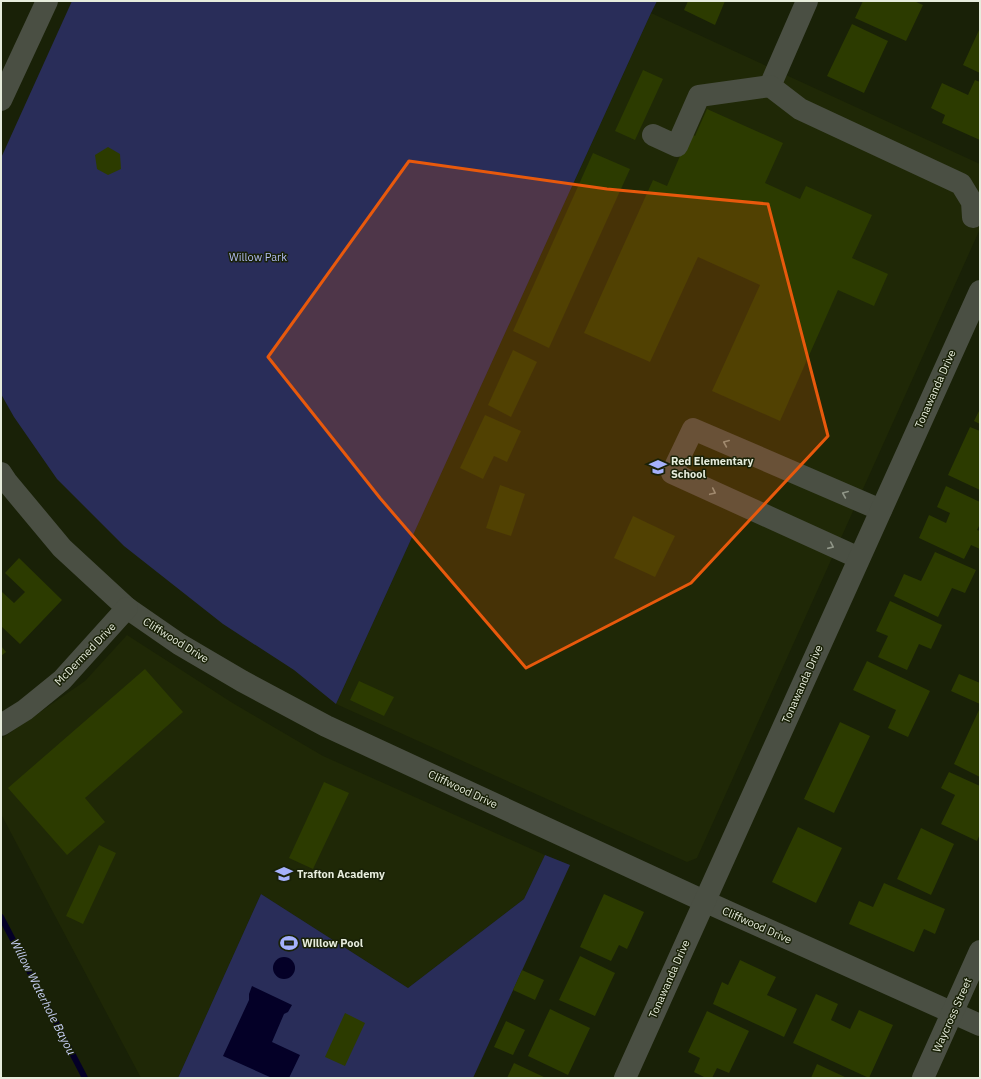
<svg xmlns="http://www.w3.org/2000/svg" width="981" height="1079" font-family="'IBM Plex Sans',sans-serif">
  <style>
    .built { fill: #1f2806 }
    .green { fill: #292d59 }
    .water { fill: #040027 }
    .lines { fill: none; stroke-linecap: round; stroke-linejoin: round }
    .stream { stroke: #040027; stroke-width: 6 }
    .building { fill: #2c3b00 }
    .minor { stroke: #4a4f43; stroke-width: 22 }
    .oneway { stroke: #909688 }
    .marked { fill: #e8590c; fill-opacity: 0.2; stroke: #e8590c; stroke-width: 3; stroke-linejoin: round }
    .labels { text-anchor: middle; stroke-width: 3; stroke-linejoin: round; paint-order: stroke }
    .park-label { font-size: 11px; fill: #b3bdf5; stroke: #192107 }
    .street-label { font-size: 11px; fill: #e6ecdc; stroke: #192107 }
    .poi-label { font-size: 11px; font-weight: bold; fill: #e6ecdc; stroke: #192107; text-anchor: start }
    .water-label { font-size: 12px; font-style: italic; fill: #c6cef3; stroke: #192107 }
  </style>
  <rect width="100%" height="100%" fill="#192107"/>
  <g class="built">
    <path d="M651,13l329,151v65l-283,629 -10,4 -351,-158z"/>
    <path d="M127,635l104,67 92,54 222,99 -21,44 -116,89 -147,-94 -83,184h-37l-140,-264v-75l84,-58z"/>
  </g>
  <g class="green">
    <path d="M72,1h585l-6,12 -315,691 -42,-34 -71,-46 -99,-78 -67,-67 -43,-62 -13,-23v-236z"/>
    <path d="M545,855l25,10 -97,213h-295l83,-184 147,94 116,-89z"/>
  </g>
  <g class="water">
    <circle cx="284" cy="968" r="11"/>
    <path d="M252,986l40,19 -4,7 -4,2 -12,28 28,13 -11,23h-17l-49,-22 26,-56v-6z"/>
  </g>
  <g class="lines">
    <path class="stream" d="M1,917l84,161"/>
  </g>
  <g class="building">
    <path d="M688,1h37l-10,24 -31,-15z"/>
    <path d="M863,1h51l9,4 -17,36 -51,-23z"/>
    <path d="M852,24l36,17 -24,52 -37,-17z"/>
    <path d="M980,28v45l-17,-8z"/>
    <path d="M643,70l20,9 -28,61 -20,-9z"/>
    <path d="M975,80l5,2v58l-38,-17 3,-8 -14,-7 11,-25 26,12z"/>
    <path d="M707,109l76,34 -18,40 35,16 6,-13 66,29 -20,43 36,16 -14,32 -36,-16 -58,131 -68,-30 48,-106 -62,-28 -48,105 -66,-29 69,-153 14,6 23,-53 5,3z"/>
    <path d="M108,147l12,7 1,15 -13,6 -11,-6 -2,-14z"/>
    <path d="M593,153l37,16 -81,179 -36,-17z"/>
    <path d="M513,350l24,12 -26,55 -23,-12z"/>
    <path d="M980,409v15l-6,-3z"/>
    <path d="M485,415l36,16 -14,31 -13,-6 -11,23 -23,-11z"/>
    <path d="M970,427l10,4v59l-32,-15z"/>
    <path d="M500,485l25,9 -14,42 -25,-8z"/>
    <path d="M946,486l34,16v22l-3,6 3,1v18l-9,-4 -7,14 -45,-21 10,-23 17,8 4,-10 -13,-6z"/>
    <path d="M633,516l42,20 -20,41 -41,-19z"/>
    <path d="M935,552l41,18 -11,23 -13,-5 -14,29 -44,-21 10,-22 17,7z"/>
    <path d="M19,558l43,42 -42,44 -19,-18v-33l1,-1 12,11 11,-11 -20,-19z"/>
    <path d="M890,601l52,24 -11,24 -12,-5 -12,26 -29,-13 10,-21 -12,-5z"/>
    <path d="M1,646l5,6 -5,4z"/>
    <path d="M867,661l63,30 -22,46 -20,-9 8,-18 -43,-20z"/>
    <path d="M145,669l38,43 -98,86 20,24 -38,33 -59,-67z"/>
    <path d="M959,674l21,9v21l-29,-13z"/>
    <path d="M359,681l35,16 -10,19 -34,-16z"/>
    <path d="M979,710l1,1v66l-26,-13z"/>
    <path d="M840,722l30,14 -36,77 -30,-14z"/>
    <path d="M949,772l31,14v48l-3,7 -36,-17 14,-29 -14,-7z"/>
    <path d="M324,782l25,11 -36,76 -24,-11z"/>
    <path d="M798,827l44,21 -26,55 -44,-21z"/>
    <path d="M921,828l33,16 -23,51 -34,-16z"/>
    <path d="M99,845l17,8 -33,71 -17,-8z"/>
    <path d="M884,883l61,26 -10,25 -11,-5 -10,23 -65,-28 10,-23 14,6z"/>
    <path d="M604,894l40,18 -17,37 -8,-4 -8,16 -31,-14z"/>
    <path d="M580,956l35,17 -20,43 -36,-16z"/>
    <path d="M740,960l36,17 -9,18 30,14 -13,28 -71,-33 9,-22 6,3z"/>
    <path d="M522,970l22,10 -9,20 -22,-10z"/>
    <path d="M816,994l22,10 -7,16 19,9 9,-19 34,15 -24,53 -76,-35z"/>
    <path d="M550,1009l40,19 -22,47 -40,-19z"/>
    <path d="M707,1011l42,20 -20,42 -12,-5 -5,10h-6l-12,-6 6,-14 -12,-6z"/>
    <path d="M345,1013l20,10 -20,43 -20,-9z"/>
    <path d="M506,1021l19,9 -12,25 -19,-8z"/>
    <path d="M514,1063l32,15h-39z"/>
    <path d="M817,1064l30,14h-36z"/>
  </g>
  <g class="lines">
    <g class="minor">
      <path d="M770,86l37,-85"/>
      <path d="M1,100l46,-99"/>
      <path d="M653,135l24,11 22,-50 71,-10 30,23 161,75 11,18 1,15"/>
      <path d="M1,473l6,9 55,66 65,60 52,36 63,37 84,45 378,175 276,124"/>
      <path d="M859,558l-187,-85 21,-44 188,81"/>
      <path d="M1,725l24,-15 37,-30 65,-72"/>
      <path d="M625,1078l355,-787"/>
      <path d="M923,1078l57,-127"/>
    </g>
  </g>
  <defs><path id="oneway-chevron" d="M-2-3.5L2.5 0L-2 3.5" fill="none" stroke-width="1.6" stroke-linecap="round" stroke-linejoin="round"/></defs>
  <g class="oneway">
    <use href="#oneway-chevron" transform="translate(726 443) rotate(-157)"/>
    <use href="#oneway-chevron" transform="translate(713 492) rotate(25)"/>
    <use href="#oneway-chevron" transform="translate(845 494) rotate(-157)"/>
    <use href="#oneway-chevron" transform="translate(831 546) rotate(24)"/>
  </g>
  <path class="marked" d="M409,161l198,28 161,15 60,232 -137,147 -165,85 -146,-170 -112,-141z"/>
  <defs>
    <g id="school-bare" transform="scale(1.38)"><path d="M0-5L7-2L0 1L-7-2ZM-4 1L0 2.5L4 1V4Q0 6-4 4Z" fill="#a5b1fc" stroke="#192107" stroke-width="2.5" paint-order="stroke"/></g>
    <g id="stadium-bare" transform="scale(1.38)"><path d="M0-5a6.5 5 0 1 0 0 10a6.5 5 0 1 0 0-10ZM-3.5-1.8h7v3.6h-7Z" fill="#a5b1fc" stroke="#192107" stroke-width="2.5" paint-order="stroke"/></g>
  </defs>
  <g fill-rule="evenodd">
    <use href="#school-bare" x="658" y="467"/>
    <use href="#school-bare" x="284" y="874"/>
    <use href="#stadium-bare" x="289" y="943"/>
  </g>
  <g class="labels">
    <g class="park-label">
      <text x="258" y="261">Willow Park</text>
    </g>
    <g class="street-label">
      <text transform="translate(935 389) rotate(-66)" y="4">Tonawanda Drive</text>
      <text transform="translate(176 640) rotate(32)" y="4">Cliffwood Drive</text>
      <text transform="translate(85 654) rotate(-46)" y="4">McDermed Drive</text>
      <text transform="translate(802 684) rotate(-66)" y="4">Tonawanda Drive</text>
      <text transform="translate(463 789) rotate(25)" y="4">Cliffwood Drive</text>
      <text transform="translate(757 925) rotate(24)" y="4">Cliffwood Drive</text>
      <text transform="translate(669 979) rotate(-66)" y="4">Tonawanda Drive</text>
      <text transform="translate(952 1015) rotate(-66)" y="4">Waycross Street</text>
    </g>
    <g class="poi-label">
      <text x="671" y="465">Red Elementary<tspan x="671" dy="13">School</tspan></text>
      <text x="297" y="878">Trafton Academy</text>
      <text x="302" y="947">Willow Pool</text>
    </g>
    <g class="water-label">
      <text transform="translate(43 997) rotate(63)" y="4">Willow Waterhole Bayou</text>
    </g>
  </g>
  <rect width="981" height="1079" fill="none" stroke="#e6ecdc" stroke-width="4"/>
</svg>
